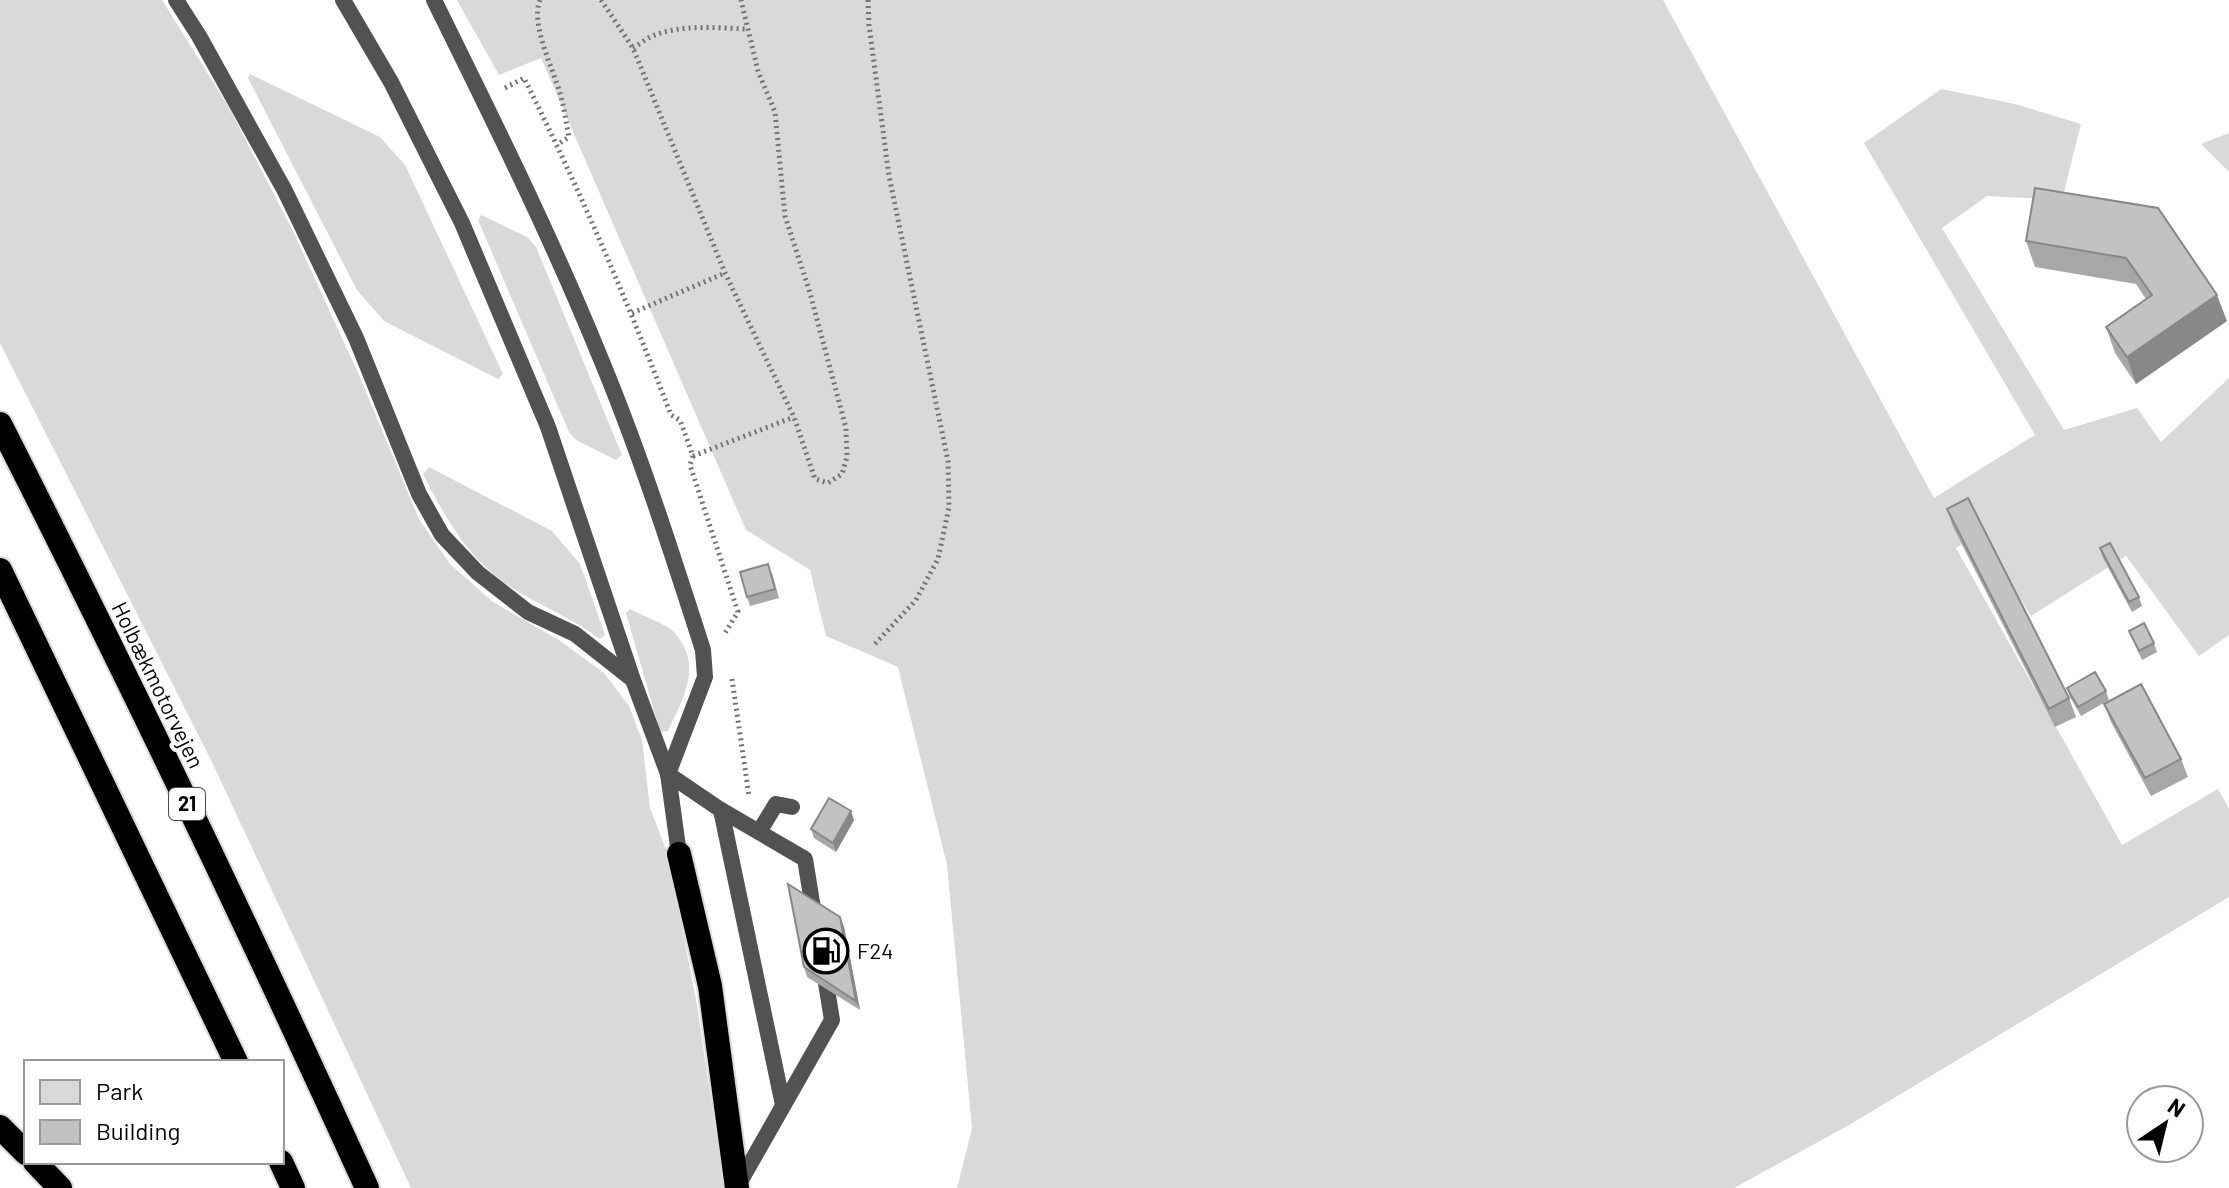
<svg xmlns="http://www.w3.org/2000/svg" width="2229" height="1188" font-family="Barlow,sans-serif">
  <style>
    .green { fill: #d9d9d9 }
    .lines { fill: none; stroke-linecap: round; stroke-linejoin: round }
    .highway-casing { stroke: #dbdbdb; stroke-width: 28 }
    .path { stroke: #747474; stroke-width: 5; stroke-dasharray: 2 4; stroke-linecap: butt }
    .lane { stroke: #525252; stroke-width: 16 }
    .highway { stroke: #000; stroke-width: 24 }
    .wall { fill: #a7a7a7 }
    .shaded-wall { fill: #888 }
    .building { fill: #c2c2c2; stroke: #888; stroke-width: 2 }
    .labels { text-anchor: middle; stroke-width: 8; stroke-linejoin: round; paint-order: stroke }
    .shield { fill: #fff; stroke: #4c4c4c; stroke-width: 2 }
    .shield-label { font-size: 20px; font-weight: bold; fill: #000 }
    .street-label { font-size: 22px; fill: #000; stroke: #fff }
    .poi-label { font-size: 22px; fill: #000; stroke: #fff; text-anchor: start }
  </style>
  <rect width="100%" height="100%" fill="#fff"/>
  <g class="green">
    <path d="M0,0h162l66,106 65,125 66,144 60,144 31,45 43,38 66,38 45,33 25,33 13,34 8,68 18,47 29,150 27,183h-313l-200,-428 -211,-417z"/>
    <path d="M457,0h1206l271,498 101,-63 -171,-292 77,-54 74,15 66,20 -19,76 -75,-4 -45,32 122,202 73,-22 24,34 68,-64v257l-30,21 -73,-100 -95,60 -52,-82 -23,14 166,297 96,-56 11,20v88l-380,228 -115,63h-777l15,-60 -25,-263 -49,-198 -72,-31 -16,-66 -64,-40 -205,-472 -42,17z"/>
    <path d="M250,74l130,63 25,28 98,209 -5,5 -114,-58 -27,-31 -109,-212z"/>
    <path d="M2229,133v39l-28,-28z"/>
    <path d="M481,215l46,22 9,10 86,208 -6,5 -40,-20 -7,-8 -91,-212z"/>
    <path d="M429,467l123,64 28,33 25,71 -5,4c-28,-21 -57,-32 -86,-50 -43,-26 -69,-71 -91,-115z"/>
    <path d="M630,609c11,6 36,15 44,23 30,34 9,66 -6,99l-8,1 -34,-119z"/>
  </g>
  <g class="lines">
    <g class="highway-casing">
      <g id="highway">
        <path d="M0,424c128,252 250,507 367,764"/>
        <path d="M0,570l236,492"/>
        <path d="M679,854l31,132 27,202"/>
        <path d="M0,1127l26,26"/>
        <path d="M35,1162l25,26"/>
        <path d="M281,1162l12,26"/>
      </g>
    </g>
    <g class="path">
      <path d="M540,0c-10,24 13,68 20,93 4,14 6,29 9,44l-11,7"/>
      <path d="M601,0l32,48 92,225 69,144 21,62 13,4 14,-9 5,-17 -1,-29 -36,-135 -25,-77 -10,-104 -17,-41 -17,-71"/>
      <path d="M868,0l1,25 20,151 59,285 1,46 -11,52 -22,41 -41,44"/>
      <path d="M633,48c7,-4 15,-11 22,-13 29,-11 62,-7 92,-6"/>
      <path d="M505,88l19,-10c55,110 103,222 147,337l9,5 13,36 -3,9 48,147 -13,21"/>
      <path d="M632,313l93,-40"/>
      <path d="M693,456l101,-39"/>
      <path d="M732,679l17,117"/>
    </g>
    <g class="lane">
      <path d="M176,0l23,36 86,155 71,147 63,156 23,41 36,38 50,39 47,22 57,45"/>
      <path d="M343,0l48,82 71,141 86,204 85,253 35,94 11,80"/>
      <path d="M434,0c57,116 115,232 164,352 41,98 73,198 105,298l2,27 -37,97 53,36 62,295"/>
      <path d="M721,810l84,49 10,62"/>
      <path d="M759,832l17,-28 16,3"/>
      <path d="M737,1187l95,-167 -8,-49"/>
    </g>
    <use href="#highway" class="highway"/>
  </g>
  <g class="wall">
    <path d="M2035,188l192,133 -91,63 -21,-31 -9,-26 40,-28 -10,-15 -101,-17 -9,-26z"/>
    <path d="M1947,509l122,189 7,19 -21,10 -102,-200z"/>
    <path d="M2100,548l39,49 3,9 -10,6 -29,-54z"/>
    <path d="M772,573l7,25 -29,8 -3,-9z"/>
    <path d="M2129,631l25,12 3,9 -15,8z"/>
    <path d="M2067,688l39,3 3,9 -28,16 -11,-19z"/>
    <path d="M2104,704l77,55 7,18 -37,19 -40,-74z"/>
    <path d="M854,820l-18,32 -22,-14 -3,-9z"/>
    <path d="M840,917l4,10 16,83 -53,-33 -3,-10z"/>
  </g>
  <g class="shaded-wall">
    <path d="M2217,295l10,26 -91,63 -9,-27z"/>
    <path d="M851,811l3,9 -18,32 -3,-9z"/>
    <path d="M840,917l4,10 16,83 -4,-9z"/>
  </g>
  <g class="building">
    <path d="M2035,188l123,20 59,87 -90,62 -21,-30 46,-32 -26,-37 -100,-17z"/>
    <path d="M1968,498l101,200 -20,11 -102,-200z"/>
    <path d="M2110,543l29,54 -10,5 -29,-54z"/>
    <path d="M768,564l7,25 -28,8 -7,-25z"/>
    <path d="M2144,623l10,20 -15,8 -10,-20z"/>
    <path d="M2095,672l11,19 -28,16 -11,-19z"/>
    <path d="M2141,684l40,75 -36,19 -41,-74z"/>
    <path d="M829,798l22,13 -18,32 -22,-14z"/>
    <path d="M788,884l52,33 16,84 -52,-34z"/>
  </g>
  <defs>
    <g id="fuel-ring" transform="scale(2.3)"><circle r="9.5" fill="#fff" stroke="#000" stroke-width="1.5"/><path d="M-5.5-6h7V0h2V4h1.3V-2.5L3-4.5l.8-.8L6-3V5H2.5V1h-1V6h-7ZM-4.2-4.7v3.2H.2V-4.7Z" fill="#000"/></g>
  </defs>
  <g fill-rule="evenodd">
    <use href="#fuel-ring" x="826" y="951"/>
  </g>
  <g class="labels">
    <rect class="shield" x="169" y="788" width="36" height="32" rx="6"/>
    <g class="shield-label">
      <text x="187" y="811">21</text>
    </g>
    <g class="street-label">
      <text transform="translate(158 685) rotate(64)" y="8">Holbækmotorvejen</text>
    </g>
    <g class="poi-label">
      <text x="857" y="959">F24</text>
    </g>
  </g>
  <rect x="24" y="1060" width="260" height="104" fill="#ffffff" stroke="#999999" stroke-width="2"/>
  <rect x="40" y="1080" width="40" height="24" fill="#d9d9d9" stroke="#999999" stroke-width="2"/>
  <text x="96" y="1100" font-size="24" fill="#000000">Park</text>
  <rect x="40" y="1120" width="40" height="24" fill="#c2c2c2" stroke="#999999" stroke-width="2"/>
  <text x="96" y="1140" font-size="24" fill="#000000">Building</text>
  <g transform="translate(2165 1124) rotate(35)"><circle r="38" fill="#ffffff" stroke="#999999" stroke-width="2"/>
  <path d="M0-6L14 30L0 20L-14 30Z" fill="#000000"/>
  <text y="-12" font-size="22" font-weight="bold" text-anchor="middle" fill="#000000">N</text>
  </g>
</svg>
